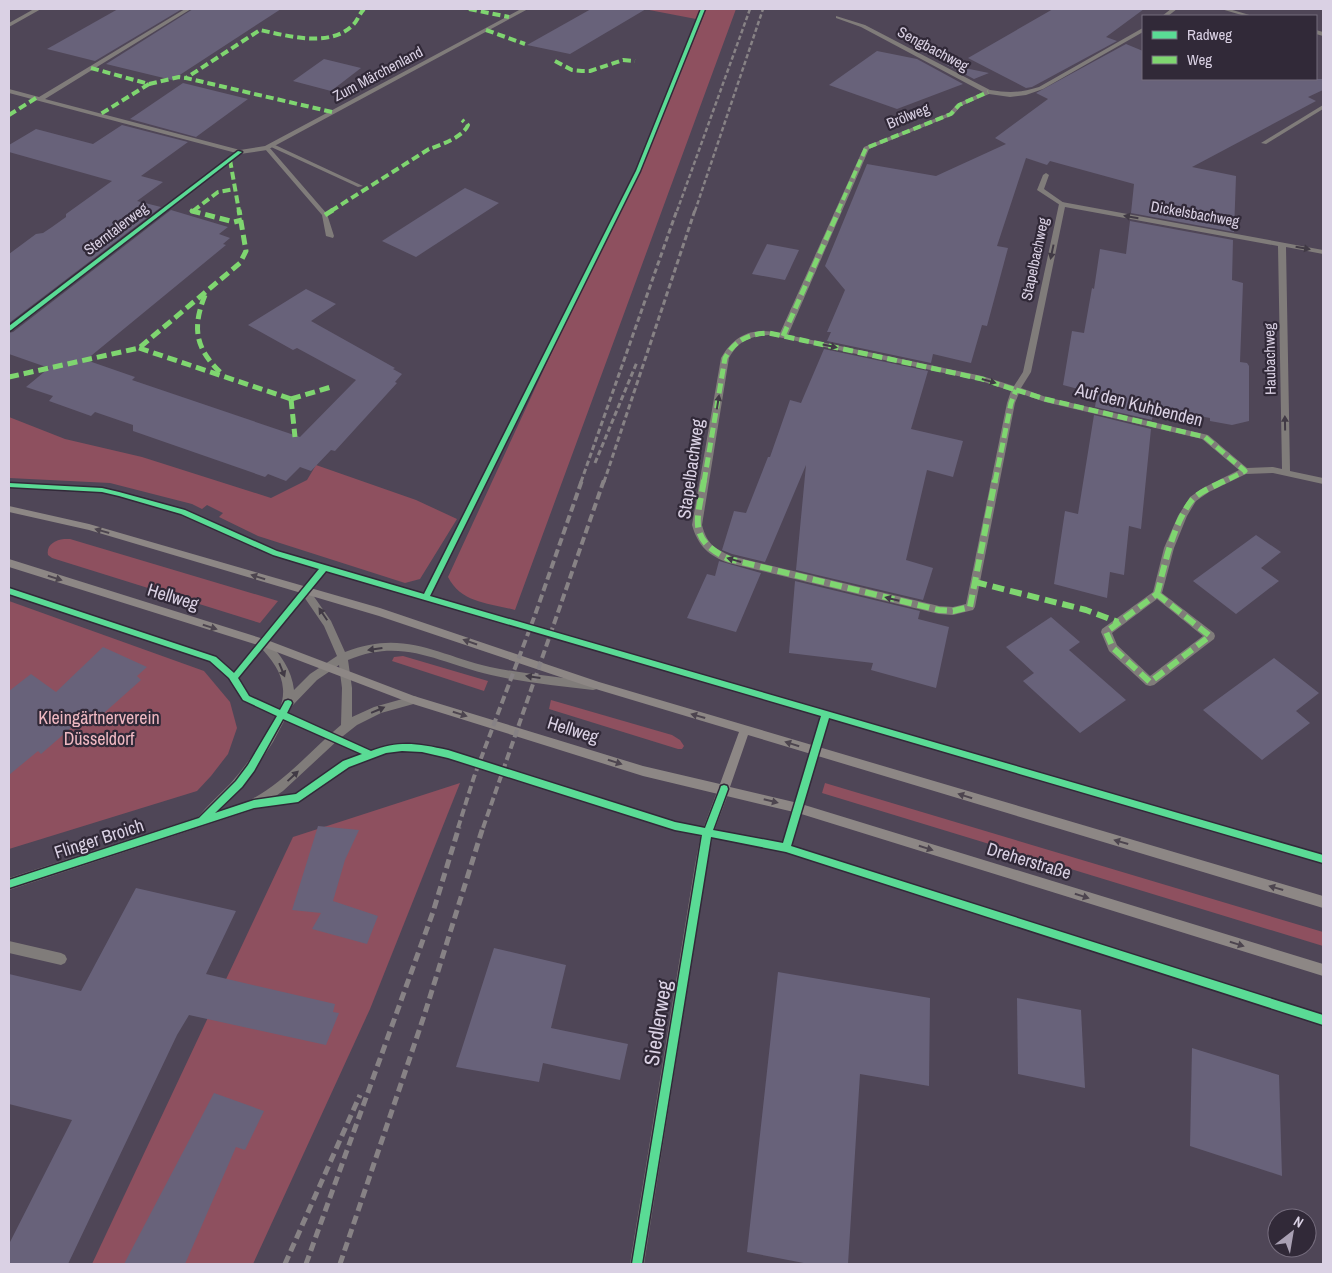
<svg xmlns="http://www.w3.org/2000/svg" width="1332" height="1273" font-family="'Archivo Narrow',sans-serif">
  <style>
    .green { fill: #8e505f }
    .building { fill: #68627a }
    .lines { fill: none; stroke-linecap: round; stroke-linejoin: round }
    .service { fill: #807c7a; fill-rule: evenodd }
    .pedestrian { fill: #807c7a; fill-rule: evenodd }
    .minor { fill: #807c7a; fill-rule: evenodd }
    .tertiary { fill: #807c7a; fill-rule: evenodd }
    .secondary { fill: #8d8785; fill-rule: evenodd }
    .rail-far3 { stroke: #878285; stroke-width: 2.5; stroke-dasharray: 4.5 2.5; stroke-linecap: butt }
    .rail-far2 { stroke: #878285; stroke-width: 3; stroke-dasharray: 5.5 3; stroke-linecap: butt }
    .rail-far1 { stroke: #878285; stroke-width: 4; stroke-dasharray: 8 4; stroke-linecap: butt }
    .rail { stroke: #878285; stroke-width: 5; stroke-dasharray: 9 5; stroke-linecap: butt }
    .quiet-far2 { stroke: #7fd670; stroke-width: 4; stroke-dasharray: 8 4; stroke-linecap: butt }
    .quiet-far1 { stroke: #7fd670; stroke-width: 5; stroke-dasharray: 10 5; stroke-linecap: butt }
    .quiet { stroke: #7fd670; stroke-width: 6; stroke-dasharray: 12 6; stroke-linecap: butt }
    .cycleway-casing { stroke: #312938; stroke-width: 3 }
    .cycleway { fill: #5adb95; fill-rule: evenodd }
    .oneway { fill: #413a45 }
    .oneway2 { fill: #4d454f }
    .labels { text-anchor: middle; stroke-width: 4.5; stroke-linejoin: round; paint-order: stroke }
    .far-street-label { font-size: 15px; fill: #dad1e4; stroke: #312938 }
    .street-label { font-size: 18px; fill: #dad1e4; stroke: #312938 }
    .park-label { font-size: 18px; fill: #f0b9c2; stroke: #312938 }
    .near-street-label { font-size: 21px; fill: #dad1e4; stroke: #312938 }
  </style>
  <rect width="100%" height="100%" fill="#4f4657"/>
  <g class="green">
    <path d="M644,9h92l-221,601c-26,-7 -54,-7 -67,-33l188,-407 60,-151z"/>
    <path d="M9,417l56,22 77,18 129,41 36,-18 9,-15 100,35 41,19 -37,60 -15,4 -147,-47 -39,-19 4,-4 -16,-8 -5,4 -10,-5 -82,-21 -101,-5z"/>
    <path d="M64,539h6l208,62 -18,22 -208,-65 -4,-3c-2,-10 7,-15 16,-16z"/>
    <path d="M9,601l195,70 26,31 7,26 -9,26 -17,22 -14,15 -188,58z"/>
    <path d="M403,656l85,25 -4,10 -92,-30 2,-4z"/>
    <path d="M551,700l121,35 8,5 4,6 -2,3h-4l-129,-40z"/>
    <path d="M460,783l-90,226 -117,255h-161l201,-427z"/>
    <path d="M825,783l498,149v14l-501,-153z"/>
  </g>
  <g class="building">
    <path d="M118,9h64l-87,52 -48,-12z"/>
    <path d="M193,9h88l-109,71 -66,-16z"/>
    <path d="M591,9h55l-76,45 -43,-9z"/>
    <path d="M1053,9h91l-38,28 11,4 -85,46 -6,1 -58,-30z"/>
    <path d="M1126,44l17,7v28h180v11l-15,7 8,4 -124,66 44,9 -2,56 -103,-19 3,-29 -84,-23 -3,4 -21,-7 -29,88 11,2 -21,78 -5,-1 -11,38 -38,-9 -2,9 -104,-22 4,-9h-4l18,-42 -20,-24 42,-102 69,12 70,-32 -11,-6 53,-39 -12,-6z"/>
    <path d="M877,51l40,8 46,25 -66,25 -68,-24z"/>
    <path d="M324,59l37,9 -30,23 -38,-10z"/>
    <path d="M945,64l44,9 -15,6z"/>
    <path d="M183,83l65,16 -52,38 -66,-18z"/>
    <path d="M122,125l66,17 -47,34 22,6 -26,19 24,6 -152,116v-69l27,-20 7,-1 9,-6 14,-10v-3l46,-33 -103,-29v-7l27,-16 57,15z"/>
    <path d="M465,188l34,15 -83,54 -34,-16z"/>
    <path d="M171,210l57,17 -9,7 11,4 -7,6 3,1 -140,115 49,17 -3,3 168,57 56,-57 -59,-32 -4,2 -45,-25 58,-36 30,15 -25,17 84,47 -2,1 9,5 -7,8 2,1 -62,68 -4,-1 -20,21 -11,-4 -14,14 -18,-7 -3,3 -132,-46v-6l-38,-13 -4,4 -42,-15 4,-5 -27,-9 23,-19 -40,-14v-21l4,-1z"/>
    <path d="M1130,221l103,19 -1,40 11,3 -3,79 7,1 2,3v55l-17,4 -22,-4v-3l-56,-11 -2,13 -57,-13 2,-13 -34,-9 9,-54 12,2 8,-45 2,1 6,-40 26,5z"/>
    <path d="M767,244l32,6 -14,30 -33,-6z"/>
    <path d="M824,349l104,22 -17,58 52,12 -10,36 -26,-7 -21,90 27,8 -10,32 -127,-30 10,-105 -41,97 -33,-8 -10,-4 12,-39 12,2 22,-56h2l20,-57 11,3z"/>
    <path d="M1094,415l57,14 -10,100 -12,-3 -5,49 -14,-3 -3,26 -53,-14 11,-73 13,3z"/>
    <path d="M1256,535l25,17 -20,16 18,13 -43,33 -43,-33z"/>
    <path d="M719,561l42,12 -25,59 -49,-14 20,-44 8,2z"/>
    <path d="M795,581l125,30 -2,8 31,8 -13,61 -65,-18 2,-7 -84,-10z"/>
    <path d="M1051,617l29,25 -11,8 57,50 -46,33 -57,-52 11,-8 -28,-26z"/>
    <path d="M103,647l44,20 -10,9 4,4 -46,41 -8,-7 -46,40 -3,-3 -29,24v-84l22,-17 25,18z"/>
    <path d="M1274,658l45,35 -23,18 14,12 -48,37 -59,-50z"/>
    <path d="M318,826l41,4 -14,30 -12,41 45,15 -11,28 -55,-15 9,-16 -29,-3z"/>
    <path d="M136,888l100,23 -30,63 129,30 -2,8 6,1 -13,32 -137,-30 -12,20 -109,229h-59v-20l63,-124 -63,-16v-130l72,17z"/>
    <path d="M494,948l72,17 -15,63 77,16 -8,36 -77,-17 -4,19 -83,-15z"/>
    <path d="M778,972l152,26 -1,88 -69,-12 -12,190h-39l-62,-12z"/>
    <path d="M1017,998l64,12 4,78 -67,-14z"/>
    <path d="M1192,1048l87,27 3,101 -92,-30z"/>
    <path d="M214,1093l50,18 -19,39 -9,-3 -51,117h-61z"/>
  </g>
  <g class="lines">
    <g class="service">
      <path d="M34,9h7l-32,18v-4z"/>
      <path d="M1323,105v4l-57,35 -5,-1z"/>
      <path d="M269,144h4l90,42 -5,1 -89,-41z"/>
      <path d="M265,147h4l58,67 7,22 -1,2 -7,-2 -4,-21 -57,-66z"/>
      <path d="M1046,173l3,2 -5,14 20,14v2h-4l-23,-15 6,-15z"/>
      <path d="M9,941l52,12 4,2 2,4 -2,4 -4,2 -52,-12z"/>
    </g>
    <path class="pedestrian" d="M238,151l5,1 -231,179h-3v-6z"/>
    <g class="minor">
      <path d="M185,9h6l-146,90 195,51 25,-4 256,-137h7l-261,141 -27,4 -231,-61v-4l30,8z"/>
      <path d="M1171,9h6l-9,7h-6z"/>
      <path d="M1221,9h8l24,7h-8z"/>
      <path d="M836,16l29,9 125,65c19,3 30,3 49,-3l102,-58 2,-1v4l-100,57 -17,6 -16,2 -21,-3 -28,12 -8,9 -84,34 -81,186 194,41 32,10 9,-14 36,-168 3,-2 261,48v4l-37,-7 4,224 33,7v6l-50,-11 -27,1 -37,18 -13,9 -9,15 -13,32 -12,45 52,40 1,3 -1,3 -60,46 -4,1 -4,-1 -37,-34 -8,-19 1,-3 51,-37 11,-44 14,-32 12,-19 13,-9 36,-18 -37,-31 -157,-37 -26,-9 -4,10 -40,204 -2,3 -20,5 -14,-1 -210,-51c-20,-7 -31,-17 -37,-38l29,-167c14,-24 32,-31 59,-25l84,-186 85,-34 8,-9 26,-12 -122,-65 -25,-9zM1065,207l213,39 4,223 -9,-2 -26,1 -39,-33 -162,-38 -25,-9 10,-16zM769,335l212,46 30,10 -4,12 -41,201 -13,3 -14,-1 -208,-50c-17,-8 -24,-12 -29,-31l27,-167c9,-17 21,-22 40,-23zM1157,599l46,37 -53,40 -33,-31 -5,-12z"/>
      <path d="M1316,30l7,2v4l-7,-2z"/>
      <path d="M724,784l4,1 2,4 -17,45 -6,31 -63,399h-14l65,-399 6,-31 17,-45 2,-4z"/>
    </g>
    <path class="tertiary" d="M305,587l3,1 23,33 14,31c58,-23 91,2 145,15 34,7 69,10 103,15l4,1 1,3 -1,3 -4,1c-34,-4 -68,-7 -102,-15 -53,-12 -87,-38 -143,-15l4,28v29l22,-10 39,-11 4,1 1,3 -1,3 -36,10 -24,12 -19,15 -55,51 -25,17 -249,82v-12l189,-61c9,-11 21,-22 32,-33 16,-18 30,-38 41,-60 7,-11 13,-21 12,-35 -1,-17 -12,-31 -24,-43l-1,-3 1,-3h8c13,14 25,30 27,50l16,-16 27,-18 -13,-30 -24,-35zM339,665l3,23 -1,37c-29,24 -55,56 -89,74 -9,5 -22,8 -32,11l36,-42 17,-26 19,-36 25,-26z"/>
    <path class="secondary" d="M9,506l80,18 291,84 219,74 724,214v12l-575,-173 -18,52 68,16 525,161v12l-525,-163 -155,-37 -230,-72 -152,-58 -252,-79v-8l258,81 147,56 229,70 77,18 19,-52 -140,-42 -220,-74 -290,-86 -80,-18z"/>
    <g class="rail-far3">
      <path d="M677,211l73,-202"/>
      <path d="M695,211l68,-202"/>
    </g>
    <g class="rail-far2">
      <path d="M595,463l42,-101"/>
      <path d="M581,482l96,-272"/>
      <path d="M604,482l91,-272"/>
    </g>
    <g class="rail-far1">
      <path d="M458,828l16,-51 61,-162 47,-135"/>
      <path d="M483,828l121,-348"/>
    </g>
    <g class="rail">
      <path d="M285,1264l75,-169"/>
      <path d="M306,1264l127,-352 26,-85"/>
      <path d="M340,1264l84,-248 59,-189"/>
    </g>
    <g class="quiet-far2">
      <path d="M469,9l40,8"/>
      <path d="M486,30l39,14"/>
      <path d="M555,61l17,9 10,1h8l33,-11 12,1"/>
      <path d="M91,68l58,16 -50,31"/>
      <path d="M149,84l30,-7 7,1"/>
      <path d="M332,112l-146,-34 74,-48c28,6 70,18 93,-5 5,-5 6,-11 11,-16"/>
      <path d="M9,115l27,-17"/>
      <path d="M230,160l9,51"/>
      <path d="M193,211l25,-19 17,-3"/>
      <path d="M331,211l98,-62c12,-4 34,-12 39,-24l-6,-5"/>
      <path d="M838,211l28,-63 85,-34 8,-9 29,-13"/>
    </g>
    <g class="quiet-far1">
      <path d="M193,210l-1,1 42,11 8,-2"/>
      <path d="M325,215l8,-5"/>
      <path d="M205,295c-13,33 -10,53 16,78"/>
      <path d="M783,336l56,-126"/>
      <path d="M139,348l152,51"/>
      <path d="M9,377l130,-29 101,-85 6,-12 -7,-41"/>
      <path d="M1016,390l29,9 160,38 40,34 -22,11"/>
      <path d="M291,399l40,-12"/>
      <path d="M291,399l4,38"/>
      <path d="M704,482l21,-124c10,-18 23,-24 44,-25l213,46 34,11"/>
      <path d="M995,482l16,-79 5,-13"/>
    </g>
    <g class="quiet">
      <path d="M704,480c-6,39 -18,59 25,79l210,51 14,1 17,-4 25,-127"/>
      <path d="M975,582l111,28 32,12"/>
      <path d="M1157,594l53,42 -60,46 -37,-34 -7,-16z"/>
      <path d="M1157,594c8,-30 16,-70 35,-94 8,-9 23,-14 34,-20"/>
    </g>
    <g class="cycleway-casing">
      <g id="cycleway">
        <path d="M701,9h4l-65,162 -210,425 893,259v8l-494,-145 -38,128 532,169v10l-537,-173 -75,-15 -69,427h-10l70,-429 -27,-5 -227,-72 -26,-6 -20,-1 -16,2 -37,14 -51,35 -44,6 -245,80v-8l190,-62 37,-37 12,-16 29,-49 -34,-16 -14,-22 -19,-17 -201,-67v-6l207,69 18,16 85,-104 -46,-14 -92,-41 -62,-18 -17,-4 -93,-5v-4l93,5 17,4 66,18 92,41 147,43 212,-423zM326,571l495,145 -38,127 -70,-13 15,-41 -1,-3 -3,-1 -3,1 -1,3 -15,39 -30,-6 -227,-72c-29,-6 -48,-10 -77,1l-84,-38 5,-10 -1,-2 -3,-1 -3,1 -5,9 -31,-14 -11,-18zM283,719l79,35 -19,7 -47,33 -42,6 -39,13 27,-26 12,-16z"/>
        <path d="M238,151l4,1 -231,178 -2,1v-5z"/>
      </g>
    </g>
    <use href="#cycleway" class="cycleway"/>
  </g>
  <defs><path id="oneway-solid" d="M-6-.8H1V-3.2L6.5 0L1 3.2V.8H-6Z" transform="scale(1.25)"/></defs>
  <g class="oneway">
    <use href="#oneway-solid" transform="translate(1131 217) rotate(-170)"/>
    <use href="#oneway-solid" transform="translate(1303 248) rotate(10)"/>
    <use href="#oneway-solid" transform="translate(1052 252) rotate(102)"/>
    <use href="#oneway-solid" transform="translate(830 346) rotate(12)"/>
    <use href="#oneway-solid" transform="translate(989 381) rotate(16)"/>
    <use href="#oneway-solid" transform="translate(718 402) rotate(-81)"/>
    <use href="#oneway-solid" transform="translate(1285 423) rotate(-91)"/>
    <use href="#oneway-solid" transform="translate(734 560) rotate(-164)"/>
    <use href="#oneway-solid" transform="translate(892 599) rotate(-166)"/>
    <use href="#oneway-solid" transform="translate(323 614) rotate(-124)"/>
    <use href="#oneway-solid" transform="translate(375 649) rotate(172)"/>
    <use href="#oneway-solid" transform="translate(282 670) rotate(68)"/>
    <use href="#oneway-solid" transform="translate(533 677) rotate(-172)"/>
    <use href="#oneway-solid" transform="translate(378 710) rotate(-23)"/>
    <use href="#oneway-solid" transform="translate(293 776) rotate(-43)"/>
  </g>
  <g class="oneway2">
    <use href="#oneway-solid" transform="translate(102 531) rotate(-164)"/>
    <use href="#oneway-solid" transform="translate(258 577) rotate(-163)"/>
    <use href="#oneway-solid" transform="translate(55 578) rotate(17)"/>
    <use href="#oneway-solid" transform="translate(210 627) rotate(17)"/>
    <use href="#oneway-solid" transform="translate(470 642) rotate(-161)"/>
    <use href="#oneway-solid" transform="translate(460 714) rotate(17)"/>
    <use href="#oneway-solid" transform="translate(698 716) rotate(-164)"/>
    <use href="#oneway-solid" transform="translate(792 744) rotate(-163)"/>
    <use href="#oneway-solid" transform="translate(615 762) rotate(18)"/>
    <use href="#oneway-solid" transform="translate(965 796) rotate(-163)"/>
    <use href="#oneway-solid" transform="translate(771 801) rotate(14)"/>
    <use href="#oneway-solid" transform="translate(1121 842) rotate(-164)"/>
    <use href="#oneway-solid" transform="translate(926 848) rotate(17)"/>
    <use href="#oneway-solid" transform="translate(1276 888) rotate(-164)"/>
    <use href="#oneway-solid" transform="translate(1082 896) rotate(17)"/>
    <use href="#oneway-solid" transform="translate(1237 944) rotate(17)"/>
  </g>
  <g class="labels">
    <g class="far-street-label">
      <text transform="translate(933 49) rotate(28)" y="5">Sengbachweg</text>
      <text transform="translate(378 74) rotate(-28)" y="5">Zum Märchenland</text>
      <text transform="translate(908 116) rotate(-22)" y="5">Brölweg</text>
      <text transform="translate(1195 214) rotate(10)" y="5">Dickelsbachweg</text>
      <text transform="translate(116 229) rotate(-37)" y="5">Sterntalerweg</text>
      <text transform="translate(1035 259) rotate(-78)" y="5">Stapelbachweg</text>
      <text transform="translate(1270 359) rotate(-91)" y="5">Haubachweg</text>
    </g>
    <g class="street-label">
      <text transform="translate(1139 405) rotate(14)" y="6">Auf den Kuhbenden</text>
      <text transform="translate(691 469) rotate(-82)" y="6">Stapelbachweg</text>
      <text transform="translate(173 597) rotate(17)" y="6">Hellweg</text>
      <text transform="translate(573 730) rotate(17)" y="6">Hellweg</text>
      <text transform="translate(99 839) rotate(-18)" y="6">Flinger Broich</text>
      <text transform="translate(1029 861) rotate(17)" y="6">Dreherstraße</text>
    </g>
    <g class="park-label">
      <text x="99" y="724">Kleingärtnerverein<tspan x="99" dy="21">Düsseldorf</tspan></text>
    </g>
    <g class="near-street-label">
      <text transform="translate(658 1023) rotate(-81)" y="7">Siedlerweg</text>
    </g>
  </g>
  <rect width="1332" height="1273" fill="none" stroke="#dad1e4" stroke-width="20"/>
  <rect x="1142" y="15" width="175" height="65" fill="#312938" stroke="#756c7d"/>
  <rect x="1152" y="31" width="25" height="8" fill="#5adb95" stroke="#756c7d"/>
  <text x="1187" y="40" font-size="15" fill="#dad1e4">Radweg</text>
  <rect x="1152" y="56" width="25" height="8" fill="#7fd670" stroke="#756c7d"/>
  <text x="1187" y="65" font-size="15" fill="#dad1e4">Weg</text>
  <g transform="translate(1292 1233) rotate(31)"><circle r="24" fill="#312938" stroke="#756c7d"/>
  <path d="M0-4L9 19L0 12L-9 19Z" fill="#a9a0b3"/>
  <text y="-8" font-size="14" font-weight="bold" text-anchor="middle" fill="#dad1e4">N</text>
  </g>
</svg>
